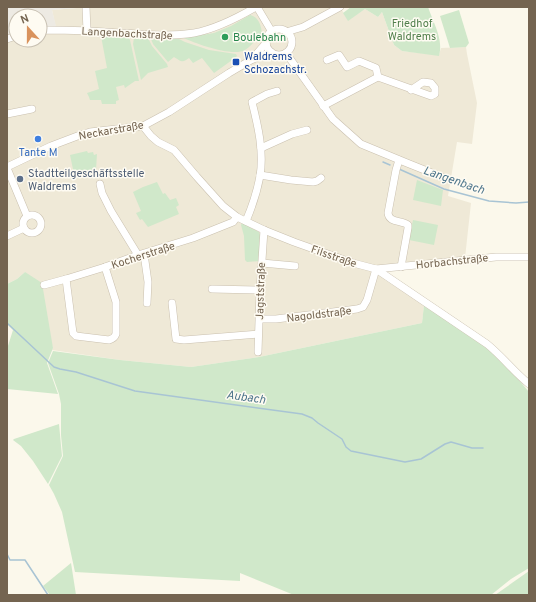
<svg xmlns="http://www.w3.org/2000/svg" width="536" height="602" font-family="Overpass,sans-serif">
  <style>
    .residential { fill: #efe9d7 }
    .industrial { fill: #edeae3 }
    .green { fill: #d0e8ca }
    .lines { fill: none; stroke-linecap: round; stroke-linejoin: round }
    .stream { stroke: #a8c4d4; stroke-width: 1.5 }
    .minor-casing { stroke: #cac0af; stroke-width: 8 }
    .minor { stroke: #fff; stroke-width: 7 }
    .leisure-dot { fill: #2e9e5b; stroke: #fefbf2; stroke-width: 1.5 }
    .transit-dot { fill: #1a4fb4; stroke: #fefbf2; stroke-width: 1.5 }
    .shop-dot { fill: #3f7fe0; stroke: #fefbf2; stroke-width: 1.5 }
    .service-dot { fill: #5c6f8a; stroke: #fefbf2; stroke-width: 1.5 }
    .labels { text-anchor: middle; stroke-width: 3; stroke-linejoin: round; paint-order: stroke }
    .park-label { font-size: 11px; fill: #517f4c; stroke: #fefbf2 }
    .street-label { font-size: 11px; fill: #746450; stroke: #fefbf2 }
    .leisure-label { font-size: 11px; fill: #27864d; stroke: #fefbf2; text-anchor: start }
    .transit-label { font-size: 11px; fill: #164399; stroke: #fefbf2; text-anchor: start }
    .shop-label { font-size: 11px; fill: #366cbe; stroke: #fefbf2 }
    .service-label { font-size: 11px; fill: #4e5e75; stroke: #fefbf2; text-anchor: start }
    .water-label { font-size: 12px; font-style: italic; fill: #4e768c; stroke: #fefbf2 }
  </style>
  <rect width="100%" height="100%" fill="#fbf8eb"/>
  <path class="residential" d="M89,7h251l8,13 17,-11 13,8 4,-5 12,33 8,6 37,4 2,-7 25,-1 1,7 10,49 -5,41 -15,-2 -9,54 23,7 -6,55 -80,7v15l39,25 -2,18 -163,34 -68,10 -71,-7 -68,-10 1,-2 -28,-76 -8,7 -10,5v-243l9,-2v1h24v-6l17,-1 -5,-23z"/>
  <path class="industrial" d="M7,7h82l-37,3 4,16 -16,3v-13h-24v19l-9,2z"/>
  <g class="green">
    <path d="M351,7h77c5,15 16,33 11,49l-37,-5 -8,-6 -12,-33 -4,5 -13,-8 -17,12 -5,-8z"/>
    <path d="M459,10l10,33 -3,4 -16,1 -10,-32z"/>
    <path d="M250,15c9,2 12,12 12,21 -7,3 -10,10 -17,14 -12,7 -49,-6 -61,-12l30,-5 17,-7z"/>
    <path d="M101,36l27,1 2,3 9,41h-4l-10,7 -1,-3 -8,2 3,13 -3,1v3h-14l-1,-4h-11l-1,-3 -2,-4 12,-4 -4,-18 12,-3z"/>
    <path d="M134,38h14l4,8 15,18 1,3 -20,6 -7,7 -8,-36z"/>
    <path d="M151,39h28l6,3 24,8 27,4 1,2 -2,2 -21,15 -12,-15 -9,5 -4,-5c-7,5 -7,4 -15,-1l-6,5 -15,-18z"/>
    <path d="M87,151l1,2 5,-1 1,3 3,-1 -1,16 -22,4 -4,-19z"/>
    <path d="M417,180l26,10 -2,16 -28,-6z"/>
    <path d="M157,182l6,12 2,-1 5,7 6,-2 3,7 -3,2 3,7 -31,13 -6,-8 -2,1 -4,-7 5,-2 -8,-19 10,-5z"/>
    <path d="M413,220l25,5 -4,20 -25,-5z"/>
    <path d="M242,223l17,9 1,3 -1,26 -12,1 -2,-2 -1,-24 -3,-11z"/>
    <path d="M25,272l17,11 11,65 -6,15 11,31 -51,-5v-40l6,-19 -6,-6v-40l10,-5z"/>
    <path d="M424,305l71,47 7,8 27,32v176l-18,11 -20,16h-197l-54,-22v8l-165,-9 -13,-60 -8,-18 -5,-9 14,-29 -2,-21v-31l-2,-10 -11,-31 5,-12 67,9 71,7 68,-10 163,-34z"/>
    <path d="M59,424l3,32 -14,28 -15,-23 -12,-15 -8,-6 1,-1z"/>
    <path d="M71,563l5,32h-26l-7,-9z"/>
    <path d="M529,571v24h-34z"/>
  </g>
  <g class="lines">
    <g class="stream">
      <path d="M383,162l7,3"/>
      <path d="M399,169l45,20 45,12 27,2 13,-1"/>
      <path d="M7,323l47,44 6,2 16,3 59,19 167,23 10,4 6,5 24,16 4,8 5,4 54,11 16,-3 24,-15 6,-2 21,6h11"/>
      <path d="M7,554l3,6h15l23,35"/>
    </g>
    <g class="minor-casing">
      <g id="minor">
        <path d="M86,7l1,24"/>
        <path d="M257,7l15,25"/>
        <circle cx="279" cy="42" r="13"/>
        <path d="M40,31l6,-1c25,0 50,1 74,3 25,1 49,4 74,0 22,-4 43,-15 62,-26"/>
        <path d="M286,32l17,-5 37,-20"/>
        <path d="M7,39l9,-3"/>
        <path d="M286,53l47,66 28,25 46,19 35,14"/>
        <path d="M253,58l13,-15"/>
        <path d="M327,60l12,-5 8,12 12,-6 17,7 2,9"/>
        <path d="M323,106l55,-29 53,19 4,-2v-6l-4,-5 -8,-1 -12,8"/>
        <path d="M7,114l25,-5"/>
        <path d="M143,126l8,10 7,6 16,8 23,27 26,29 14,11 27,13 30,12 59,21 23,6 111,75c15,12 27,28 42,40"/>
        <path d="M261,148l31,-14 15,-4"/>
        <path d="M399,160l-3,10 -8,43c1,10 13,7 20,12v3l-7,39"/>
        <path d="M7,167l44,-21 29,-11 10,-3 53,-6 26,-14 60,-39 22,-13 20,-8"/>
        <path d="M7,168l20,48"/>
        <path d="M260,175l31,5 22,2 4,-1 4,-3"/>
        <path d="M100,184l2,9 9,18 27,44"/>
        <circle cx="32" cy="224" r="9"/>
        <path d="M246,221c6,-14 11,-29 14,-45 4,-25 -2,-50 -8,-74l15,-8 10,-3"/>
        <path d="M7,236l17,-8"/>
        <path d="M144,254l4,28 -1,21"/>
        <path d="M262,263l33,3"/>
        <path d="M376,269l120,-12h33"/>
        <path d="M66,279l7,54 3,3 33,4c4,-1 6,-3 7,-6v-32l-11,-35"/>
        <path d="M44,285l22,-6 39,-12 33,-12 55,-17 40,-16 4,-5"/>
        <path d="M212,289l48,1"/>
        <path d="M172,303l4,36 8,1 74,-6"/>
        <path d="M260,319h16l81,-10 6,-2 4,-7 9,-31"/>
        <path d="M258,352l2,-62 4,-60"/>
      </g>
    </g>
    <use href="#minor" class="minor"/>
  </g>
  <circle class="leisure-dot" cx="225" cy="37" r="4"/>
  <rect class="transit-dot" x="232" y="58" width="8" height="8" rx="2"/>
  <circle class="shop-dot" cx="38" cy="139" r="4"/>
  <circle class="service-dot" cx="20" cy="179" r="4"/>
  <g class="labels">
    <g class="park-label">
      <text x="412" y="27">Friedhof<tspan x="412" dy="13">Waldrems</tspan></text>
    </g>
    <g class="street-label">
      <text transform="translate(127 33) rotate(3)" y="4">Langenbachstraße</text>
      <text transform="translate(111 130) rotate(-10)" y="4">Neckarstraße</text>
      <text transform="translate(143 255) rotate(-18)" y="4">Kocherstraße</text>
      <text transform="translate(334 256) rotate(19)" y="4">Filsstraße</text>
      <text transform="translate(452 261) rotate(-6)" y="4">Horbachstraße</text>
      <text transform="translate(260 291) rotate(-88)" y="4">Jagststraße</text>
      <text transform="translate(319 314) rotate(-7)" y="4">Nagoldstraße</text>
    </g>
    <g class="leisure-label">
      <text x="233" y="41">Boulebahn</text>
    </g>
    <g class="transit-label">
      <text x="244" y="60">Waldrems<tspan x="244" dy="13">Schozachstr.</tspan></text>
    </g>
    <g class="shop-label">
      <text x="38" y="156">Tante M</text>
    </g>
    <g class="service-label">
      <text x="28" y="177">Stadtteilgeschäftsstelle<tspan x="28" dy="13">Waldrems</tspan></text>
    </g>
    <g class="water-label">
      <text transform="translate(454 180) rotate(19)" y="4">Langenbach</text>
      <text transform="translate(246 397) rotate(8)" y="4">Aubach</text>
    </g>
  </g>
  <rect width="536" height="602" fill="none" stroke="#746450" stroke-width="16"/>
  <g transform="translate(28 28) rotate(339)"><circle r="19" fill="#fefbf2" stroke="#c7bfb1"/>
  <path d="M0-3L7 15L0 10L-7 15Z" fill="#d9925c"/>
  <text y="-6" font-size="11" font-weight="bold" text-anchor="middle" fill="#746450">N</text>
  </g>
</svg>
